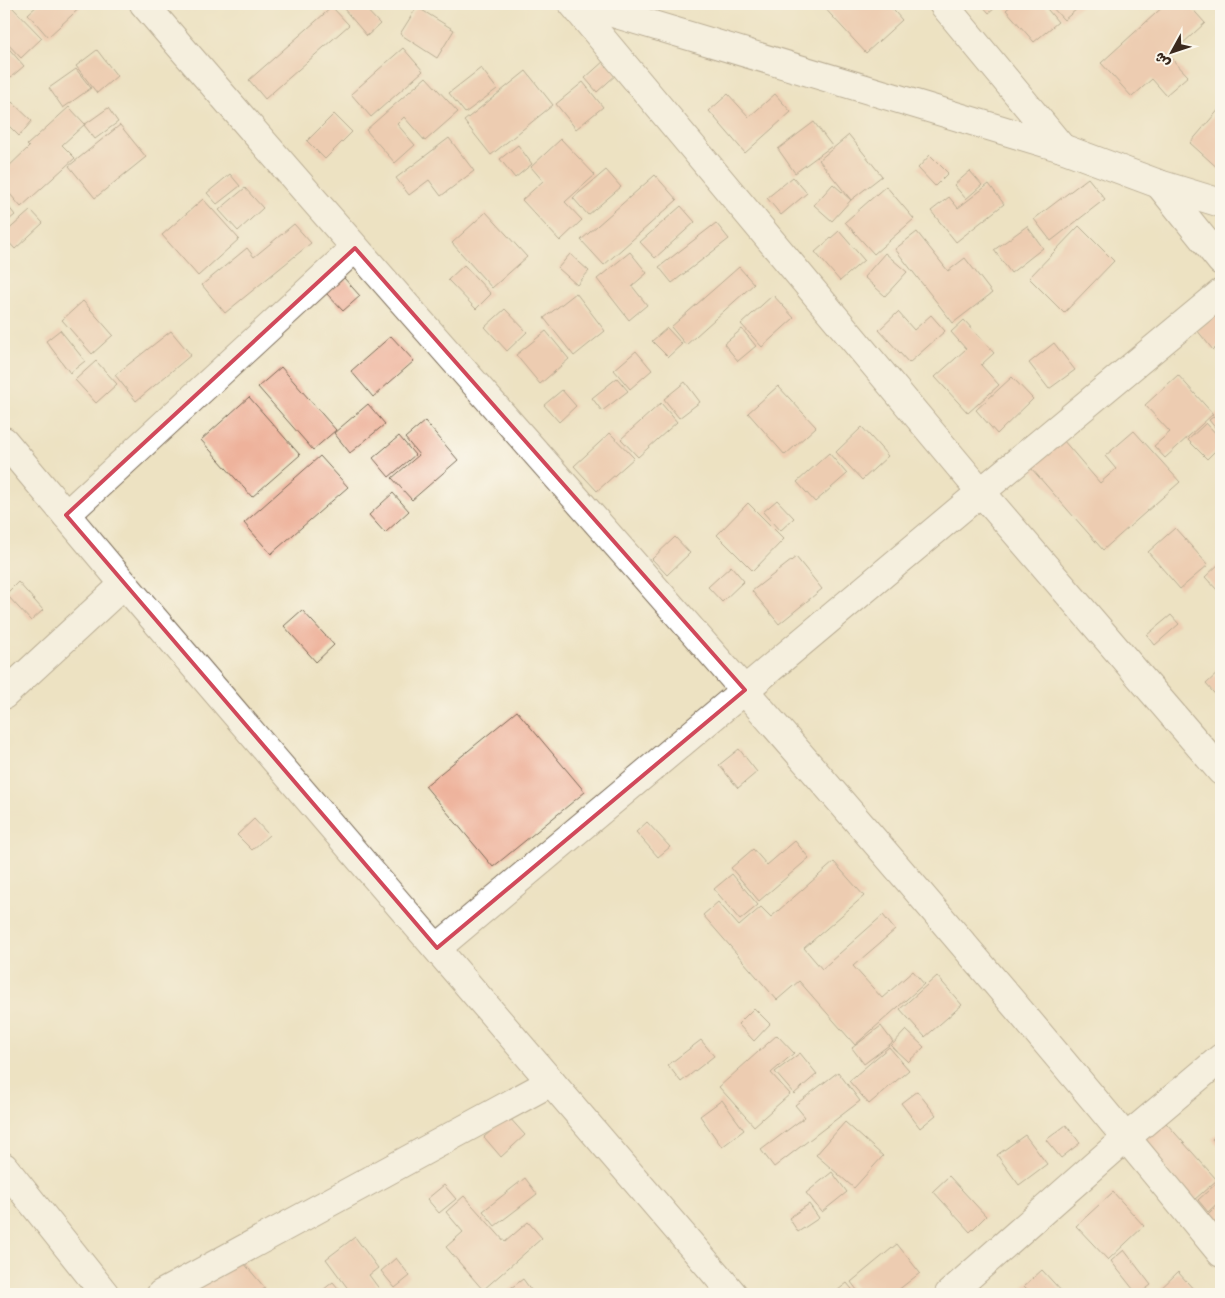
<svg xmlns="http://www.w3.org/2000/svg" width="1225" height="1298" font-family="Caveat,'Playpen Sans Arabic',sans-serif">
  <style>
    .building { fill: #eeb29b }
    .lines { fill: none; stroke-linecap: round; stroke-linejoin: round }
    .street-casing { stroke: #796a57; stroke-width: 30 }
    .street { stroke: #fff; stroke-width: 28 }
    .marked { fill: none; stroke: #d1495b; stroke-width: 4; stroke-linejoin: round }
  </style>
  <rect width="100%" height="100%" fill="#fbf7ec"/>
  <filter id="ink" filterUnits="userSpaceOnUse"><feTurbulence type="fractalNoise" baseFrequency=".02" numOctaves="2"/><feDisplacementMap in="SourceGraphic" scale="10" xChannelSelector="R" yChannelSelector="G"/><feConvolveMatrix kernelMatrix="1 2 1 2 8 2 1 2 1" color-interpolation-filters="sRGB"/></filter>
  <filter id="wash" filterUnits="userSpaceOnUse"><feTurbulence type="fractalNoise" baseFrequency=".0096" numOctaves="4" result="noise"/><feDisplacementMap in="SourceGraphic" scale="20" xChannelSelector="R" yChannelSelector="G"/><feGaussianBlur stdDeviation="1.12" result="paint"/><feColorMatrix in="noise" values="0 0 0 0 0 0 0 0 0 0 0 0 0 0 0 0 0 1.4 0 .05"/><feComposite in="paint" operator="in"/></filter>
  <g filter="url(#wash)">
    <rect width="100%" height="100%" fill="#ede2c2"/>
    <g id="blocks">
      <g class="building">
        <path d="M39,4h45l-36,33 -20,-23z"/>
        <path d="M350,4h11l19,20 -13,12 -23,-27z"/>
        <path d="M821,4h67l14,16 -36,33z"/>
        <path d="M981,4h19l-11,9z"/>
        <path d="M1013,4h30l15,18 -24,20 -28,-32z"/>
        <path d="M1049,4h34l-19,16z"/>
        <path d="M1166,4h22l17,19 -36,33 19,20 -22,19 -14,-16 -20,18 -31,-34z"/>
        <path d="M10,5l32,33 -21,20 -17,-18v-29z"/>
        <path d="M332,7l17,18 -84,74 -16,-19z"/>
        <path d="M417,7l37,23 -17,28 -37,-24z"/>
        <path d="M4,43l20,23 -20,17z"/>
        <path d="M403,48l20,23 -52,46 -20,-23z"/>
        <path d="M97,50l20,26 -20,17 -21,-27z"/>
        <path d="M605,60l12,14 -20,18 -12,-14z"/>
        <path d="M481,68l16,21 -32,24 -16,-20z"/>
        <path d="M76,69l15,19 -28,20 -14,-20z"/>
        <path d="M526,71l27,34 -62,50 -27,-34z"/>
        <path d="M426,77l32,35 -33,29 -21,-24 -7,7 18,21 -20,18 -29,-33z"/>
        <path d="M583,82l20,25 -27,22 -20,-25z"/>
        <path d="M728,94l21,23 26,-23 16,18 -46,41 -36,-42z"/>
        <path d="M12,102l20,19 -13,15 -15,-15v-10z"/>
        <path d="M69,107l16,17 -23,21 13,13 -54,49 -17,-20v-16l25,-24 -2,-2z"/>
        <path d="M1221,107v64l-31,-28z"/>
        <path d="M108,108l10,14 -23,17 -11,-14z"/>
        <path d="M334,114l18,18 -27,27 -18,-18z"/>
        <path d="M814,122l18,24 -37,27 -17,-24z"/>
        <path d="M120,125l26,32 -51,41 -26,-32z"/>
        <path d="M849,135l33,41 -31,24 -19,21 -18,-16 19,-21 18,16 -32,-40z"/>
        <path d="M449,138l25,33 -33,25 -12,-16 -20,15 -13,-17z"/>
        <path d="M561,139l34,36 -30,27 17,18 -22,21 -38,-41 21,-19 -12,-14z"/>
        <path d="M518,145l14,19 -17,14 -15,-19z"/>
        <path d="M930,155l18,18 -13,13 -17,-18z"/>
        <path d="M606,170l15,17 -33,28 -15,-17z"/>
        <path d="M970,171l12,14 -16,14 -12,-14z"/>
        <path d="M230,174l10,12 -23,18 -10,-11z"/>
        <path d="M655,175l22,25 -73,65 -23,-25z"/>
        <path d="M793,177l14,16 -26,22 -14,-17z"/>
        <path d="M1088,178l17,21 -54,42 -17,-22z"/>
        <path d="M989,184l15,20 -48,38 -25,-31 18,-14 9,11z"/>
        <path d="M886,186l28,33 -40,35 -29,-32z"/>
        <path d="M245,188l18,20 -25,23 -19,-21z"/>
        <path d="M203,199l36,40 -41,37 -36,-41z"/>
        <path d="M4,201l11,14 -11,9z"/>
        <path d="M681,206l14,16 -40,36 -15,-16z"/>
        <path d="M31,210l12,13 -28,26 -11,-12v-3z"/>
        <path d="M486,212l41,45 -35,31 -40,-45z"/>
        <path d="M716,223l13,16 -57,44 -13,-16z"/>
        <path d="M294,224l17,19 -86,70 -23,-28 45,-37 7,9z"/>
        <path d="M1027,226l16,22 -32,25 -17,-23z"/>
        <path d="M1079,226l35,35 -50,52 -35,-35z"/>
        <path d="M839,231l25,29 -24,21 -25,-29z"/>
        <path d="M917,232l31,39 17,-13 27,35 -39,30 -58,-74z"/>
        <path d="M630,252l17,21 -15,13 15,19 -18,15 -32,-41z"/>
        <path d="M885,253l22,19 -22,24 -21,-19z"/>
        <path d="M570,254l19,17 -12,14 -19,-17z"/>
        <path d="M464,265l27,29 -15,15 -28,-29z"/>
        <path d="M739,267l15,17 -68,61 -15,-18z"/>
        <path d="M344,278l16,18 -17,15 -17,-18z"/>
        <path d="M576,293l29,38 -31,25 -30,-38z"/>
        <path d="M773,295l21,23 -32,29 -21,-23z"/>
        <path d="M83,301l30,34 -21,19 -30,-34z"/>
        <path d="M505,309l22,23 -20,19 -22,-24z"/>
        <path d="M898,312l16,18 17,-15 14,16 -36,32 -30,-33z"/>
        <path d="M1218,314l3,5v25l-8,6 -16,-20z"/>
        <path d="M964,320l30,33 -13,12 18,20 -31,28 -33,-36 31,-28 -15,-17z"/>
        <path d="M667,328l15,16 -14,13 -16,-16z"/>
        <path d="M742,329l14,17 -18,15 -14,-17z"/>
        <path d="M60,330l25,31 -15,12 -24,-32z"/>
        <path d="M171,331l20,24 -55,46 -21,-26z"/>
        <path d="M546,331l23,28 -29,25 -24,-29z"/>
        <path d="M391,336l23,25 -41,36 -22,-26z"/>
        <path d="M1054,343l21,27 -26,19 -20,-26z"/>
        <path d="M636,351l16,19 -22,19 -16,-19z"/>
        <path d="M96,361l21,23 -21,19 -21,-23z"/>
        <path d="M281,367l55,63 -23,20 -55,-63z"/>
        <path d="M1178,375l35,39 -48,44 -11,-12 16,-14 -25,-27z"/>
        <path d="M1012,377l21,22 -36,35 -21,-24z"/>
        <path d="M617,378l11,13 -26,20 -10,-13z"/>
        <path d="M685,382l15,20 -21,16 -15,-19z"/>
        <path d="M778,386l38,41 -31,28 -37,-42z"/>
        <path d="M562,390l14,16 -17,16 -15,-17z"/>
        <path d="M249,397l51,58 -48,42 -51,-57z"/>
        <path d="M661,403l16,19 -39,35 -17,-18z"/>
        <path d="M368,404l17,20 -35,29 -16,-20z"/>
        <path d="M1221,411v24l-12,-15z"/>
        <path d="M425,421l33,39 -46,40 -20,-22 27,-23 -14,-17z"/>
        <path d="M1206,423l15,16v6l-14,14 -19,-19z"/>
        <path d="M862,427l26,29 -26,24 -26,-28z"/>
        <path d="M1134,431l46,51 -77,68 -72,-82 32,-28 37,43 16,-14 -11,-13z"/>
        <path d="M610,433l24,25 -37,33 -23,-25z"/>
        <path d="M399,436l16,19 -26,22 -16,-19z"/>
        <path d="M829,453l18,21 -32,28 -18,-20z"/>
        <path d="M320,456l28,31 -77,67 -27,-31z"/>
        <path d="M393,493l16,18 -24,22 -16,-18z"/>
        <path d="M777,500l17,18 -14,13 -17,-19z"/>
        <path d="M748,503l36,36 -31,32 -36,-36z"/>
        <path d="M1175,528l33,37 -28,24 -32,-37z"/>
        <path d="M675,537l15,16 -23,22 -15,-16z"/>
        <path d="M796,557l26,32 -43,35 -27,-33z"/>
        <path d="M1221,562v30l-1,1 -15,-16z"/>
        <path d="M731,566l13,15 -22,21 -14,-15z"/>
        <path d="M18,582l25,28 -12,11 -25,-27z"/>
        <path d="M302,610l32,35 -18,17 -32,-36z"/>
        <path d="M1171,615l8,9 -24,21 -8,-10z"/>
        <path d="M1221,670v29l-1,1 -14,-16z"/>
        <path d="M517,711l68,81 -92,75 -68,-81z"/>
        <path d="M739,749l18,23 -19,16 -19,-23z"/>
        <path d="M254,819l15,16 -17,15 -15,-15z"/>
        <path d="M647,822l23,25 -12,10 -22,-25z"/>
        <path d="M795,841l14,17 -50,43 -28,-33 22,-19 14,16z"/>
        <path d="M834,862l30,34 -60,52 18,21 61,-54 12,15 -42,36 29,32 31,-27 11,13 -69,61 -56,-64 -22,19 -74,-85 15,-13 21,24 22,-19 10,10z"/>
        <path d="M732,874l26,31 -18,15 -26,-31z"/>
        <path d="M937,976l25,29 -37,32 -25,-28z"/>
        <path d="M754,1008l16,16 -16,17 -16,-17z"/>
        <path d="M881,1026l12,16 -29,22 -12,-16z"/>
        <path d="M906,1030l18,17 -16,15 -17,-16z"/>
        <path d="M777,1035l17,18 -23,20 19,21 -36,32 -35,-39z"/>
        <path d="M701,1040l13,16 -33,26 -13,-17z"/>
        <path d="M889,1047l20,23 -40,34 -20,-23z"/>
        <path d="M800,1053l17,21 -23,20 -19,-22z"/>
        <path d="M838,1072l22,29 -86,66 -13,-17 44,-33 -10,-12z"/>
        <path d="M917,1091l19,24 -16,13 -19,-25z"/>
        <path d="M722,1100l22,30 -22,17 -22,-31z"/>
        <path d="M1158,1114l59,66 -23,20 -59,-65z"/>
        <path d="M508,1116l17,19 -24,22 -17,-20z"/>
        <path d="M845,1122l38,34 -29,32 -38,-33z"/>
        <path d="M1066,1125l14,18 -19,15 -15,-18z"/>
        <path d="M1221,1131v18l-9,-10z"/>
        <path d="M1025,1135l22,29 -28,21 -22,-30z"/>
        <path d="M832,1172l15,20 -25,20 -16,-19z"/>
        <path d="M949,1176l37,40 -16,16 -37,-41z"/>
        <path d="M525,1178l12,16 -42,32 -12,-15z"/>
        <path d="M1220,1180l1,20 -13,12 -10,-12z"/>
        <path d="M444,1185l12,14 -17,14 -12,-14z"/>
        <path d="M1113,1192l31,34 -36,34 -32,-34z"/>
        <path d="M464,1196l41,46 23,-20 14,16 -59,52 -37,-43 17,-15 -17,-20z"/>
        <path d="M1221,1201v30l-14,-16z"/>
        <path d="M809,1204l10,14 -21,14 -9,-14z"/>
        <path d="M355,1237l23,31 -9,7 14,19h-31l-26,-35z"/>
        <path d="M897,1244l23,29 -27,21h-33l-9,-12z"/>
        <path d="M1124,1250l27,35 -12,9h-2l-26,-33z"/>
        <path d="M238,1256l27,32 -8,6h-65z"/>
        <path d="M396,1258l14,18 -15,12 -14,-17z"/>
        <path d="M1042,1270l22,24h-32l-8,-8z"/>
        <path d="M1178,1272l18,20 -2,2h-39z"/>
        <path d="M523,1279l11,15h-31z"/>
        <path d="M333,1282l10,12h-25z"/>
        <path d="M847,1283l9,11h-23z"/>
      </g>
    </g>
  </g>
  <g filter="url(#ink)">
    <use href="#blocks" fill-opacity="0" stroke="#796a57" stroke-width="1"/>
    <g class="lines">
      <g class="street-casing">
        <g id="street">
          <path d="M144,4c197,231 401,457 600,686 162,186 322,373 477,563"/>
          <path d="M573,4l408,488 240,279"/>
          <path d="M583,4l479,144 97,36 62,19"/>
          <path d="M943,4l119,144"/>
          <path d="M1159,184l62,77"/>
          <path d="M4,441l120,143 609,710"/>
          <path d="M66,515l289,-267"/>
          <path d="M4,695l120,-111"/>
          <path d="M437,948l544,-456 240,-199"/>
          <path d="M4,1167l101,127"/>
          <path d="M161,1294l390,-212"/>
          <path d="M949,1294l178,-157 94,-79"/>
        </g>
      </g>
      <use href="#street" class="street"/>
    </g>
  </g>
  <path d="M0 0H1225V1298H0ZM355,248l390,442 -308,258 -371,-433z" fill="#ede2c2" fill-opacity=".55" fill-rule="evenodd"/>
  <path class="marked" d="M355,248l390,442 -308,258 -371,-433z"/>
  <rect width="1225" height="1298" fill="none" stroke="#fbf7ec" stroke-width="20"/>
  <g transform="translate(1172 52) rotate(230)" stroke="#fbf7ec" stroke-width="4" paint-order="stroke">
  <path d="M0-4L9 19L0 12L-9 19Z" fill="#3b2a1e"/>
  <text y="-8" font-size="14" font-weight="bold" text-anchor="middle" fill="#3b2a1e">ش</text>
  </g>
</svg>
